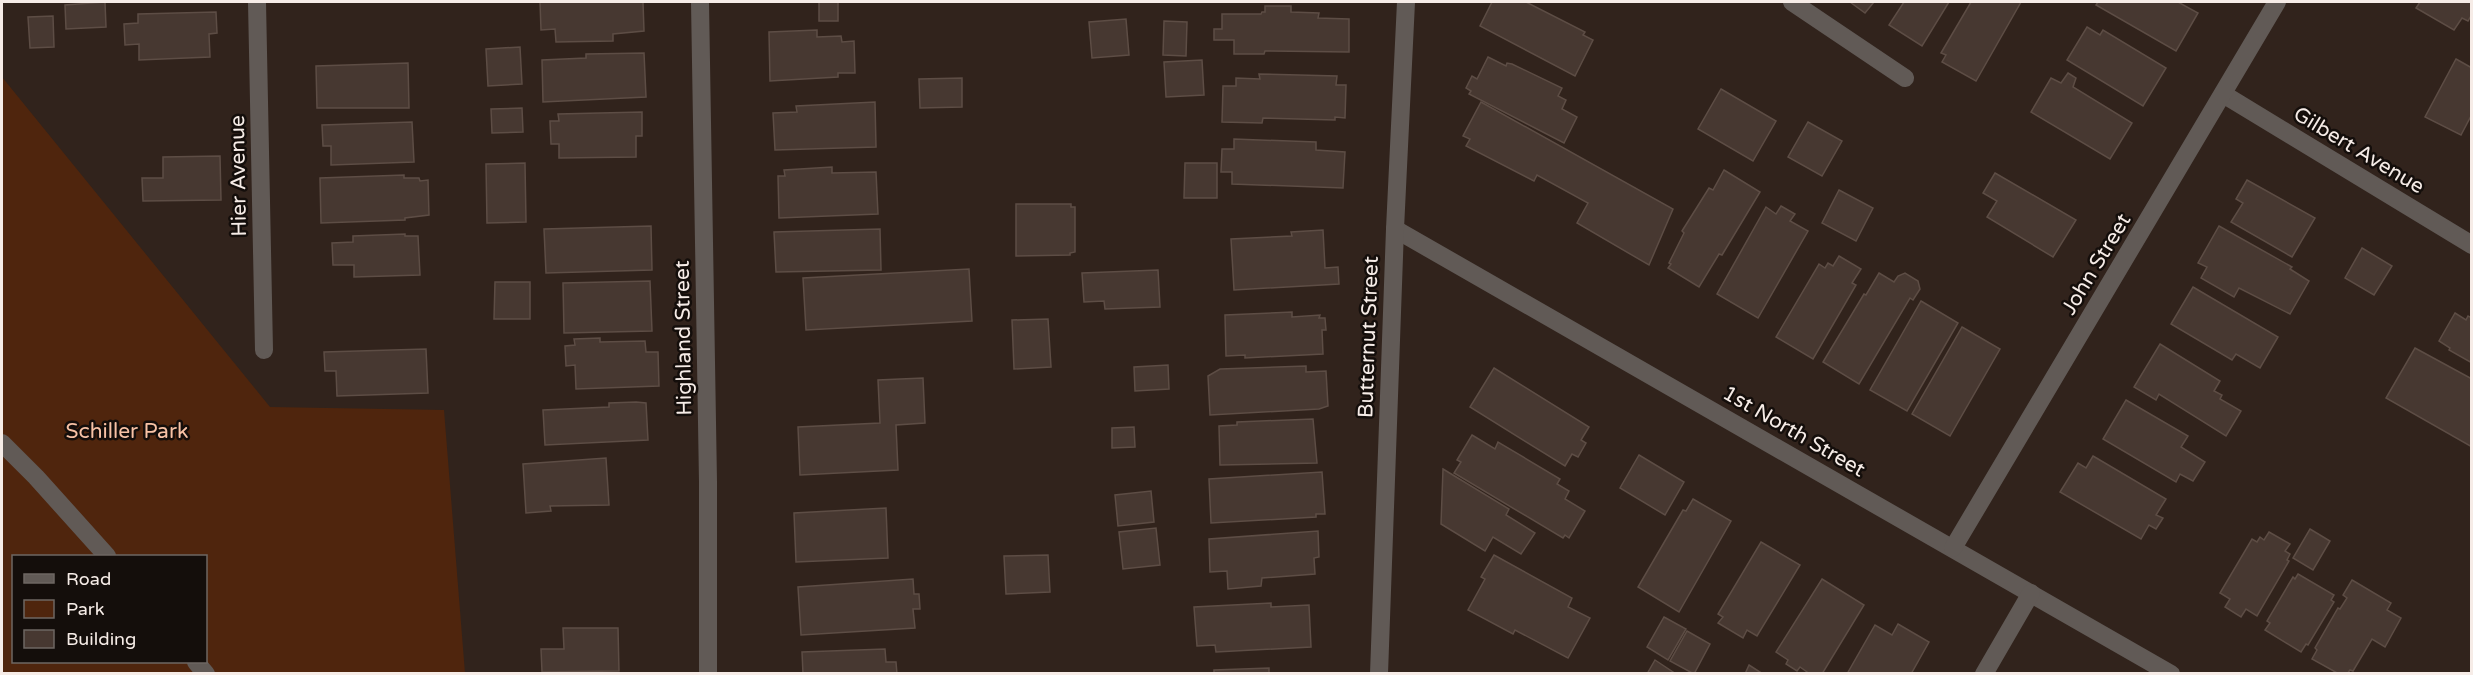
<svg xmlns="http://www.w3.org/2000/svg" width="2473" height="675" font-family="'Varela Round',sans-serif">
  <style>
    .green { fill: #4f250d; fill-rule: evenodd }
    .building { fill: #473831; stroke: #5d4d45; stroke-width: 1.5 }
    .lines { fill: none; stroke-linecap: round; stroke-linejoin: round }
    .minor { stroke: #615a56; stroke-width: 18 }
    .labels { text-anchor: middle; stroke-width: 5; stroke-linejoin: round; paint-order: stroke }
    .street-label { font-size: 21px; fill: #f6ece7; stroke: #140e0b }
    .park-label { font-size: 21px; fill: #f8c2a5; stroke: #140e0b }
  </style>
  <rect width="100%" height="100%" fill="#31231c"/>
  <path class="green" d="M2,77l268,330 174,3 21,263h-463zM14,556h192v106h-192z"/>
  <g class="building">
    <path d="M105,2l1,25 -40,2 -1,-24z"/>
    <path d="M540,2h103l1,29 -31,3v7l-57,1 -1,-13 -14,1z"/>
    <rect x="819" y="2" width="19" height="19"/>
    <path d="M1492,2h34l59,30 -2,3 10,5 -18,36 -95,-50z"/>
    <path d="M1850,2h24l-9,11z"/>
    <path d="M1904,2h45l-27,44 -33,-21z"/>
    <path d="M1971,2h50l-45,79 -34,-19 4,-7 -5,-2z"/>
    <path d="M2098,2h80l20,11 -22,38 -80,-46z"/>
    <path d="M2420,2h52v12l-4,7 -6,-3 -8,12 -38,-22z"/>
    <path d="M1265,6h26v6l28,1 -1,5 31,1v33l-84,-1 -1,3h-30v-14h-20v-11h8v-15h39l1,-2h3z"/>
    <path d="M216,12l1,21 -8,1 1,23 -71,3v-16l-14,1 -1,-21 14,-1v-9z"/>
    <path d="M53,16l1,31 -24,1 -2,-31z"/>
    <path d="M1126,19l3,36 -37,3 -3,-36z"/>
    <path d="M1164,21l23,1 -1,34 -23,-1z"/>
    <path d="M2087,27l13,8 3,-5 63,38 -23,38 -76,-46z"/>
    <path d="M817,30v7l24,-1 1,6 12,-1 1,32h-17v4l-68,4 -1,-49z"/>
    <path d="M520,47l2,37 -34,2 -2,-37z"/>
    <path d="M644,53l2,44 -103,5 -1,-42 44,-2v-4z"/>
    <path d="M1488,57l18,9 1,-3 5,1 50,24 -4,8 8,4 -4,9 15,8 -13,26 -95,-49 2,-3 -5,-3 6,-12 5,3z"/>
    <path d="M2456,59l16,9v46l-11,21 -36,-18z"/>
    <path d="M1202,60l2,35 -38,2 -2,-35z"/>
    <path d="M408,63l1,45h-92l-1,-42z"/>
    <path d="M2068,73l8,5 -3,9 59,36 -22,36 -79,-47 20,-34 10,5z"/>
    <path d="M1259,74l78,2 -1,9h10l-1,33 -10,-1v3l-72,-2 -1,5 -40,-1 1,-36h13v-8l24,1z"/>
    <path d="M962,78v29l-42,1 -1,-29z"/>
    <path d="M1721,89l55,32 -23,40 -55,-32z"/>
    <path d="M875,102l1,45 -101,3 -2,-37 24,-1 -1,-6z"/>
    <path d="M1481,102l192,107 -24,56 -72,-42 11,-20 -51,-28 -3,6 -68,-35 4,-7 -7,-3z"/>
    <path d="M522,108l1,24 -31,1 -1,-24z"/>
    <path d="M642,112v24h-6v21l-77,1v-14h-8l-1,-23h9l-1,-7z"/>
    <path d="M412,122l2,40 -83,3v-19h-8l-1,-21z"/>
    <path d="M1808,122l34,19 -20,35 -34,-19z"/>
    <path d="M1234,139l82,3v8l29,2 -2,36 -111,-4v-12h-11l1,-23h12z"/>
    <path d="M220,156l1,44 -78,1 -1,-23h21v-21z"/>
    <path d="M525,163l1,59 -39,1 -1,-59z"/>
    <path d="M1185,163h32v35h-33z"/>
    <path d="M832,167v6l44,-1 2,42 -99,4 -1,-42h7l-1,-6z"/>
    <path d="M1724,170l36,22 -38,63 -3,-1 -20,33 -31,-19 3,-4 -2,-1 15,-30 -2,-2 27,-43 4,2z"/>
    <path d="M1995,173l81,47 -23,37 -66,-40 10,-16 -14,-8z"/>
    <path d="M404,175v3h15l1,3 8,-1 1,35 -24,3v2l-84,3 -1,-45z"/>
    <path d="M2247,180l68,38 -23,39 -61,-35 12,-19 -7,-4z"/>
    <path d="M1839,190l34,18 -17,33 -34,-18z"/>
    <path d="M1016,204h55v3h4v45l-5,1v2l-54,1z"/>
    <path d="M1781,206l14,8 -5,7 18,10 -50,87 -41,-24 49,-87 10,7z"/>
    <path d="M651,226l1,44 -106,3 -2,-44z"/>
    <path d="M2219,226l73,41 -2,2 19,12 -19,33 -51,-26 -5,9 -33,-19 6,-11 -9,-4z"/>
    <path d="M880,229l1,41 -105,2 -2,-40z"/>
    <path d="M1323,230l2,38 13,-1 1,17 -105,6 -3,-51 61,-3 -1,-4z"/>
    <path d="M405,234v2h13l2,39 -66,2v-12h-21l-1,-22 21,-1v-6z"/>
    <path d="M2362,248l30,18 -18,29 -29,-17z"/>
    <path d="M1839,256l22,13 -9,14 4,2 -43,74 -37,-22 43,-73 6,4 3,-5 5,3z"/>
    <path d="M969,269l3,52 -166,9 -3,-52z"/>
    <path d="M1158,270l2,37 -55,2 -1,-8 -20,1 -2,-29z"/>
    <path d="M1879,273l15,9 4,-6 7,-3 13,8 2,8 -7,11 -3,-2 -51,86 -36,-22 41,-68 2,1z"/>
    <path d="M650,281l2,50 -88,2 -1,-50z"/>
    <path d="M495,282h35v37h-36z"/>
    <path d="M2193,287l85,50 -18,31 -24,-14 -4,6 -61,-36z"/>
    <path d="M1921,301l37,22 -51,88 -37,-21z"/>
    <path d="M1292,312v5l28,-2 -1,3h6l1,12h-4l1,24 -78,4v-3l-19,1 -1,-41z"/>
    <path d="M2455,313l11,7 2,-4 4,2v45l-23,-13 1,-2 -11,-7z"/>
    <path d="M1048,319l3,48 -37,2 -2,-49z"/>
    <path d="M1962,327l38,22 -50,87 -38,-22z"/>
    <path d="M600,338v4l45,-1 1,11h12l1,34 -83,3 -1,-24 -9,1 -1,-20 10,-1 -1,-6z"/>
    <path d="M2160,344l60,37 -6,10 8,4 -2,4 21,12 -15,25 -67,-42 -3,6 -22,-13z"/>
    <path d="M2415,348l57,31v68l-86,-49z"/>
    <path d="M426,349l2,44 -91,3 -1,-25h-11l-1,-19z"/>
    <path d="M1168,365l1,24 -34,2 -1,-24z"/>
    <path d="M1306,366v6l20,-1 2,35 -9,3 -109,6 -2,-39 12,-7z"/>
    <path d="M1494,368l95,59 -8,13 5,3 -8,14 -6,-3 -7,12 -95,-59z"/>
    <path d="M923,378l2,45 -29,2 2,45 -98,5 -2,-48 82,-4 -2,-43z"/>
    <path d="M2126,400l62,36 -7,11 24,15 -12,19 -13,-7 -4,8 -73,-43z"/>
    <path d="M636,402l10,1 2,37 -103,5 -2,-35 66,-3v-4z"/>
    <path d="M1313,419l4,44 -97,2 -1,-39 18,-1v-3z"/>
    <path d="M1134,427l1,20 -23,1v-20z"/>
    <path d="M1472,435l23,14 3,-7 62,37 -3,5 12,7 -4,8 20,12 -16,27 -4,-3 -2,3 -109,-65 7,-11 -4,-2z"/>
    <path d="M1639,455l45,27 -19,33 -45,-27z"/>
    <path d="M2093,456l73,43 -10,16 7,3 -7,11 -7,-4 -8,14 -81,-47 18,-29 8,5z"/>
    <path d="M606,458l3,47 -59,1 1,5 -25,2 -3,-49z"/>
    <path d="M1443,469l66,40 -3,6 29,18 -14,21 -28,-17 -8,14 -44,-27z"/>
    <path d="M1322,472l3,42h-9v3l-105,6 -2,-44z"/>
    <path d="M1151,491l3,31 -36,4 -3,-31z"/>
    <path d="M1693,499l38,22 -52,91 -41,-25 45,-77 3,1z"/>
    <path d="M886,508l2,50 -92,4 -2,-49z"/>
    <path d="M1156,528l4,37 -37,4 -4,-37z"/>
    <path d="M2310,529l20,12 -17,29 -20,-12z"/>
    <path d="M1318,531l1,26 -5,1 1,16 -53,4 -1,8 -33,3 -1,-18 -17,1 -1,-33z"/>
    <path d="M2269,532l21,12 -5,7 5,3 -3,6 2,1 -32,55 -11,-7 -5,8 -16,-10 5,-8 -10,-6 32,-54 5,3 3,-5 4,3z"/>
    <path d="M1761,542l39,23 -43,71 -10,-6 -4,8 -25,-15 5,-6 -5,-3z"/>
    <path d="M1048,555l2,37 -44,2 -2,-38z"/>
    <path d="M1494,555l78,43 -4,9 22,11 -22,40 -53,-28 -2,4 -45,-24 17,-31 -4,-2z"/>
    <path d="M2298,574l36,21 -3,5 3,2 -26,43 -2,-1 -5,8 -36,-22 5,-7 -3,-2 26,-44 2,2z"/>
    <path d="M913,579l1,15h5l1,15h-7l2,19 -114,7 -3,-48z"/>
    <path d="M1822,579l42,26 -42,69h-12l-10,-7 -3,4 -11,-7 2,-4 -12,-8z"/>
    <path d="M2352,580l39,23 -4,7 14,8 -16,29 -13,-8 -19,32 -3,-1 -3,4h-8l-27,-15 5,-9 -2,-2 23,-40 2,1 7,-11 -4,-3z"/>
    <path d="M1271,603v4l38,-2 2,42 -95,5 -1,-7 -18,1 -3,-39z"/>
    <path d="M1664,617l22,12 -18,31 -21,-13z"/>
    <path d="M1898,624l31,18 -18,32h-64l28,-49 17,10z"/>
    <path d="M563,628h55l1,43 -77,1 -1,-23h23z"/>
    <path d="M1687,631l23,13 -16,30 -24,-13z"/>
    <path d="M885,649l1,13h10l1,12h-94l-1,-22z"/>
    <path d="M1655,660l21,14h-29z"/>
    <path d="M1749,665l14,9h-18z"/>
    <path d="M1269,668v5l30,1h-85v-4z"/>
  </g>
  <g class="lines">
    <g class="minor">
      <path d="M257,2l7,348"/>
      <path d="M700,2l8,480v192"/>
      <path d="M1792,2l113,76"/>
      <path d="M2223,94l249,151"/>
      <path d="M1395,229l776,445"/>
      <path d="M2,443l34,34 71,79"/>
      <path d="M1953,548l324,-546"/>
      <path d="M196,662l10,12"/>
      <path d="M1379,674l16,-445 11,-227"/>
      <path d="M1984,674l47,-81"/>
    </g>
  </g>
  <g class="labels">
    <g class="street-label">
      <text transform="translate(2359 150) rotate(31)" y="7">Gilbert Avenue</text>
      <text transform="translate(238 176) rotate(-91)" y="7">Hier Avenue</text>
      <text transform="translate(2096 264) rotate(-59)" y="7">John Street</text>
      <text transform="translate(1368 337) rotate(-88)" y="7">Butternut Street</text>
      <text transform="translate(683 338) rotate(-91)" y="7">Highland Street</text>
      <text transform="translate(1794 431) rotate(30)" y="7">1st North Street</text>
    </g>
    <g class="park-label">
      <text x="127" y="438">Schiller Park</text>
    </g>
  </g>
  <rect width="2473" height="675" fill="none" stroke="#f6ece7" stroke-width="6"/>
  <rect x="12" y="555" width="195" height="108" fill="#140e0b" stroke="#6e6763" stroke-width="1.5"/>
  <rect x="24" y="574" width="30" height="9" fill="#615a56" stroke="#6e6763" stroke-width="1.5"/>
  <text x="66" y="585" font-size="18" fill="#f6ece7">Road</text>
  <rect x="24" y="600" width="30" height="18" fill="#4f250d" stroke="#6e6763" stroke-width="1.5"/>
  <text x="66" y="615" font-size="18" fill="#f6ece7">Park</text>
  <rect x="24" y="630" width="30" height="18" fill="#473831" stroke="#6e6763" stroke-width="1.5"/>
  <text x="66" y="645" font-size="18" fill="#f6ece7">Building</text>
</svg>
